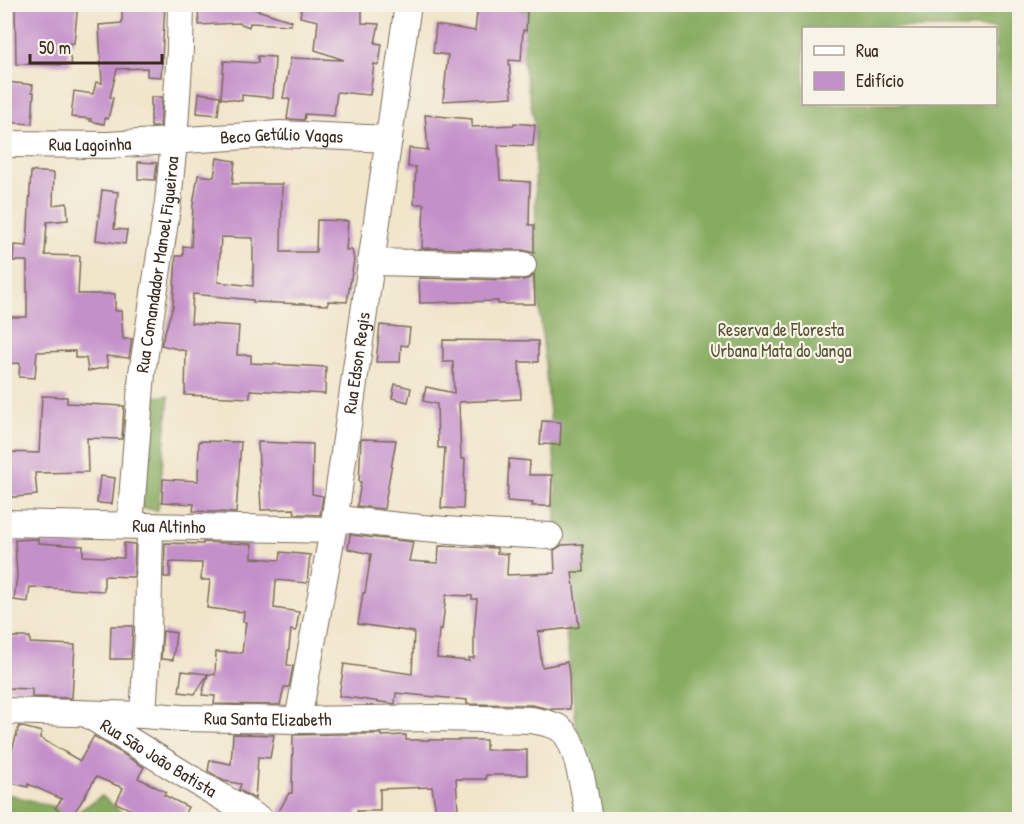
<svg xmlns="http://www.w3.org/2000/svg" width="1024" height="824" font-family="'Patrick Hand',sans-serif">
  <style>
    .forest { fill: #87ac60; stroke: #616b3f; stroke-width: 1.5; fill-rule: evenodd }
    .building { fill: #c490ca; fill-rule: evenodd }
    .lines { fill: none; stroke-linecap: round; stroke-linejoin: round }
    .minor-casing { stroke: #7b6b5a; stroke-width: 28 }
    .minor { stroke: #fff; stroke-width: 26 }
    .labels { text-anchor: middle; stroke-width: 4.5; stroke-linejoin: round; paint-order: stroke }
    .street-label { font-size: 18px; fill: #3b2a1e; stroke: #f7f3e8 }
    .park-label { font-size: 18px; fill: #575132; stroke: #f7f3e8 }
  </style>
  <rect width="100%" height="100%" fill="#f7f3e8"/>
  <filter id="ink" filterUnits="userSpaceOnUse"><feTurbulence type="fractalNoise" baseFrequency=".0167" numOctaves="2"/><feDisplacementMap in="SourceGraphic" scale="12" xChannelSelector="R" yChannelSelector="G"/><feConvolveMatrix kernelMatrix="1 2 1 2 8 2 1 2 1" color-interpolation-filters="sRGB"/></filter>
  <filter id="wash" filterUnits="userSpaceOnUse"><feTurbulence type="fractalNoise" baseFrequency=".008" numOctaves="4" result="noise"/><feDisplacementMap in="SourceGraphic" scale="24" xChannelSelector="R" yChannelSelector="G"/><feGaussianBlur stdDeviation="1.35" result="paint"/><feColorMatrix in="noise" values="0 0 0 0 0 0 0 0 0 0 0 0 0 0 0 0 0 1.4 0 .05"/><feComposite in="paint" operator="in"/></filter>
  <g filter="url(#wash)">
    <rect width="100%" height="100%" fill="#f1e5ca"/>
    <g class="forest">
      <path d="M502,5h517v814h-423l-18,-77 -22,-201v-64l-20,-207 -1,-145 -12,-64 4,-50zM804,28h192v76h-192z"/>
      <path d="M169,396l-11,114 -17,-2 8,-111z"/>
      <path d="M4,793l72,20 26,-17 27,23h-124z"/>
    </g>
    <g id="blocks">
      <g class="building">
        <path d="M15,4h63l-4,39 -8,1 6,21 -56,-1z"/>
        <path d="M122,4h43l-4,73 -14,-1v-8l-30,1 -7,28 3,1 -5,21 -3,-1 -1,6 -14,-3 1,-2 -20,-2 3,-26 19,3 3,-12 6,1 -3,-58 23,-2z"/>
        <path d="M302,4h60v19l17,1 -4,19 7,1 -3,21 -5,-1 -4,31 -33,-3 -3,24 -29,-2 -1,6 -17,-1 3,-20 -7,-1 8,-40 53,2 -29,-10 3,-29 -18,-4z"/>
        <path d="M478,4h21v4l28,3 -1,20 -3,-1 -2,31 -12,-1 3,37 -69,4 5,-46 -15,-2 3,-28 39,6z"/>
        <path d="M241,5l51,16 -1,4 -41,-2 -1,4 -10,-4 -40,2 -1,-16 42,-2z"/>
        <path d="M258,56l17,1 -2,41 -31,-3v6l-21,-3 3,-37 34,2z"/>
        <path d="M7,82l26,3 -1,7h2l-2,32 -28,-2v-20h2z"/>
        <path d="M199,93l21,3 -2,19 -21,-2z"/>
        <path d="M151,97h11l-2,30h-9z"/>
        <path d="M425,115l47,4v8l42,-2v-2l21,2 -2,21 -35,-1 2,35 30,2 -1,43h5v28l-11,-3 -101,-2 2,-44h-10l2,-37h-8l1,-19 19,2z"/>
        <path d="M217,158l18,3 -3,23h50l-1,68h35l1,-32 31,1 -2,29h6l2,10 -7,42 -19,-1v4l-75,-3v-2l-60,-6 -2,29 48,3 -2,29h14v8l75,4 -1,27 -75,-4v8l-65,-3 1,-44 -25,-6 12,-39 3,-50h7v-10l8,1 2,-42 5,-30 16,2zM221,237l32,1v48l-35,-4z"/>
        <path d="M138,162l19,1 -2,17 -17,-1z"/>
        <path d="M31,171l23,2 -1,32 14,-2 1,17 -21,2 -2,33 35,1 -2,38h37v17h6l2,28h9l-3,19 -23,-2 2,11 -20,4 -2,-13h-11v-7l-38,1 -2,26 -16,-1 1,-14 -16,1v-47h23v-56h-14l1,-16 13,1z"/>
        <path d="M102,190l16,2 -4,37 13,1 -2,14 -29,-4z"/>
        <path d="M534,275l1,29h-37v-3l-78,2 -1,-25 104,2 7,-2z"/>
        <path d="M380,325l30,3 -2,18 -7,-1 -1,17h-24z"/>
        <path d="M443,340l95,1v21h-19l2,37 -62,3 2,57h4l-2,50 -22,-1 4,-60h-7l-1,-44 -14,-3 3,-14 28,6 -1,-31h-10z"/>
        <path d="M395,384l16,4 -3,14 -16,-4z"/>
        <path d="M42,396l25,1v6l57,3 -2,33 -35,-1 1,34 -53,1 2,22 -33,3v-46l35,1z"/>
        <path d="M542,421l19,1 -1,23 -20,-1z"/>
        <path d="M361,439l35,1 -12,69 -27,-3 4,-24h-2z"/>
        <path d="M199,441l42,1 -5,71 -43,-2 1,-7 -32,-2 1,-23 35,2z"/>
        <path d="M258,442l55,2 -1,50 11,2 -3,19 -25,-1 -1,-5 -33,1z"/>
        <path d="M509,459l21,2 -1,14h23l-1,31h-19l1,-3 -26,-2z"/>
        <path d="M100,476l15,2 -3,26 -15,-1z"/>
        <path d="M350,535l63,7 -4,19 29,2 1,-17 58,2v5l11,1 -1,21 48,-2 -1,-23 8,-5 21,-1 1,28h-12l7,55 -41,5 4,35 25,-5 2,11 1,36h-20l-19,-4 -64,-1v-4l-71,-7 -1,11 -56,-8 5,-32 68,10 2,-42 -56,-8 5,-31h2l6,-39 -23,-5zM446,595l26,1v3h5l-3,33v26h-5v3l-32,-3 2,-29 3,1z"/>
        <path d="M38,539v4l45,3v10l41,2v-15l11,1 -1,33 -30,-1v15l-74,-4 -2,15 -14,-2 3,-24 -2,-36z"/>
        <path d="M203,542l49,2v14l28,2 1,-8 29,3 -3,28 -31,-3 -2,28 25,4 -3,19 -5,-1 -4,35 6,1 -4,21h-5l-4,18 -66,-1 1,-8 -13,-1 6,-21 7,1 1,-23 26,1 4,-31h-3l1,-10 -37,-4 3,-28h-9l1,-17 -32,-1v15h-6l1,-34 38,1z"/>
        <path d="M111,626h22l-2,33h-21z"/>
        <path d="M163,631l13,2 -3,27 -12,-1z"/>
        <path d="M4,637h26v6l45,2 -3,53 -40,-1v-8l-28,-1z"/>
        <path d="M182,671l26,3 -13,20 -16,-2z"/>
        <path d="M19,726l23,6 -2,6 40,23 14,-25 50,31 -6,11 28,14 -2,3 24,12 -6,12h-31l-35,-16 7,-15 -27,-11 -16,27 -10,14 -15,-10 7,-9 -34,-15v3l-24,-6v-33l8,2z"/>
        <path d="M233,734l41,1 -4,23 -12,-1 -3,42 -16,-9 2,-6 -17,-3 -16,-10 2,-11 21,4z"/>
        <path d="M337,734h44v2l25,-1v5h80v10h41v25h-41v4h-30l2,30 -22,4 -4,-26 -52,2v22h-23v8h-72l-8,-4 12,-22h3l1,-58z"/>
      </g>
    </g>
  </g>
  <g filter="url(#ink)">
    <use href="#blocks" fill-opacity="0" stroke="#7b6b5a" stroke-width="1.5"/>
    <g class="lines">
      <g class="minor-casing">
        <g id="minor">
          <path id="s1" d="M4,144l104,1 172,-11 109,5"/>
          <path d="M371,262l152,3"/>
          <path d="M335,518c71,10 143,15 215,18"/>
          <path id="s2" d="M4,523l329,7"/>
          <path id="s3" d="M130,525l12,-152 26,-171 6,-60 6,-93 1,-45"/>
          <path id="s4" d="M4,711l139,4 39,3 116,2 138,-2 95,2c9,2 20,3 28,8 19,11 26,69 30,92"/>
          <path id="s5" d="M87,714l108,67 66,39"/>
          <path d="M143,715l5,-82 2,-107"/>
          <path id="s6" d="M298,720l35,-190 75,-526"/>
        </g>
      </g>
      <use href="#minor" class="minor"/>
    </g>
  </g>
  <g class="labels">
    <g class="street-label">
      <text dy="6" stroke="none"><textPath href="#s1" startOffset="278">Beco Getúlio Vagas</textPath></text>
      <text dy="6" stroke="none"><textPath href="#s1" startOffset="86">Rua Lagoinha</textPath></text>
      <text dy="6" stroke="none"><textPath href="#s3" startOffset="262">Rua Comandador Manoel Figueiroa</textPath></text>
      <text dy="6" stroke="none"><textPath href="#s6" startOffset="362">Rua Edson Regis</textPath></text>
      <text dy="6" stroke="none"><textPath href="#s2" startOffset="165">Rua Altinho</textPath></text>
      <text dy="6" stroke="none"><textPath href="#s4" startOffset="264">Rua Santa Elizabeth</textPath></text>
      <text dy="6" stroke="none"><textPath href="#s5" startOffset="84">Rua São João Batista</textPath></text>
    </g>
    <g class="park-label">
      <text x="781" y="336">Reserva de Floresta<tspan x="781" dy="21">Urbana Mata do Janga</tspan></text>
    </g>
  </g>
  <rect width="1024" height="824" fill="none" stroke="#f7f3e8" stroke-width="24"/>
  <rect x="802" y="27" width="195" height="78" fill="#f7f3e8" stroke="#aca397" stroke-width="1.5"/>
  <rect x="814" y="46" width="30" height="9" fill="#ffffff" stroke="#aca397" stroke-width="1.5"/>
  <text x="856" y="57" font-size="18" fill="#3b2a1e">Rua</text>
  <rect x="814" y="72" width="30" height="18" fill="#c490ca" stroke="#aca397" stroke-width="1.5"/>
  <text x="856" y="87" font-size="18" fill="#3b2a1e">Edifício</text>
  <path d="M30 54v9h132v-9" fill="none" stroke="#3b2a1e" stroke-width="3"/>
  <text x="39" y="54" font-size="18" fill="#3b2a1e" stroke="#f7f3e8" stroke-width="4.5" paint-order="stroke">50 m</text>
</svg>
